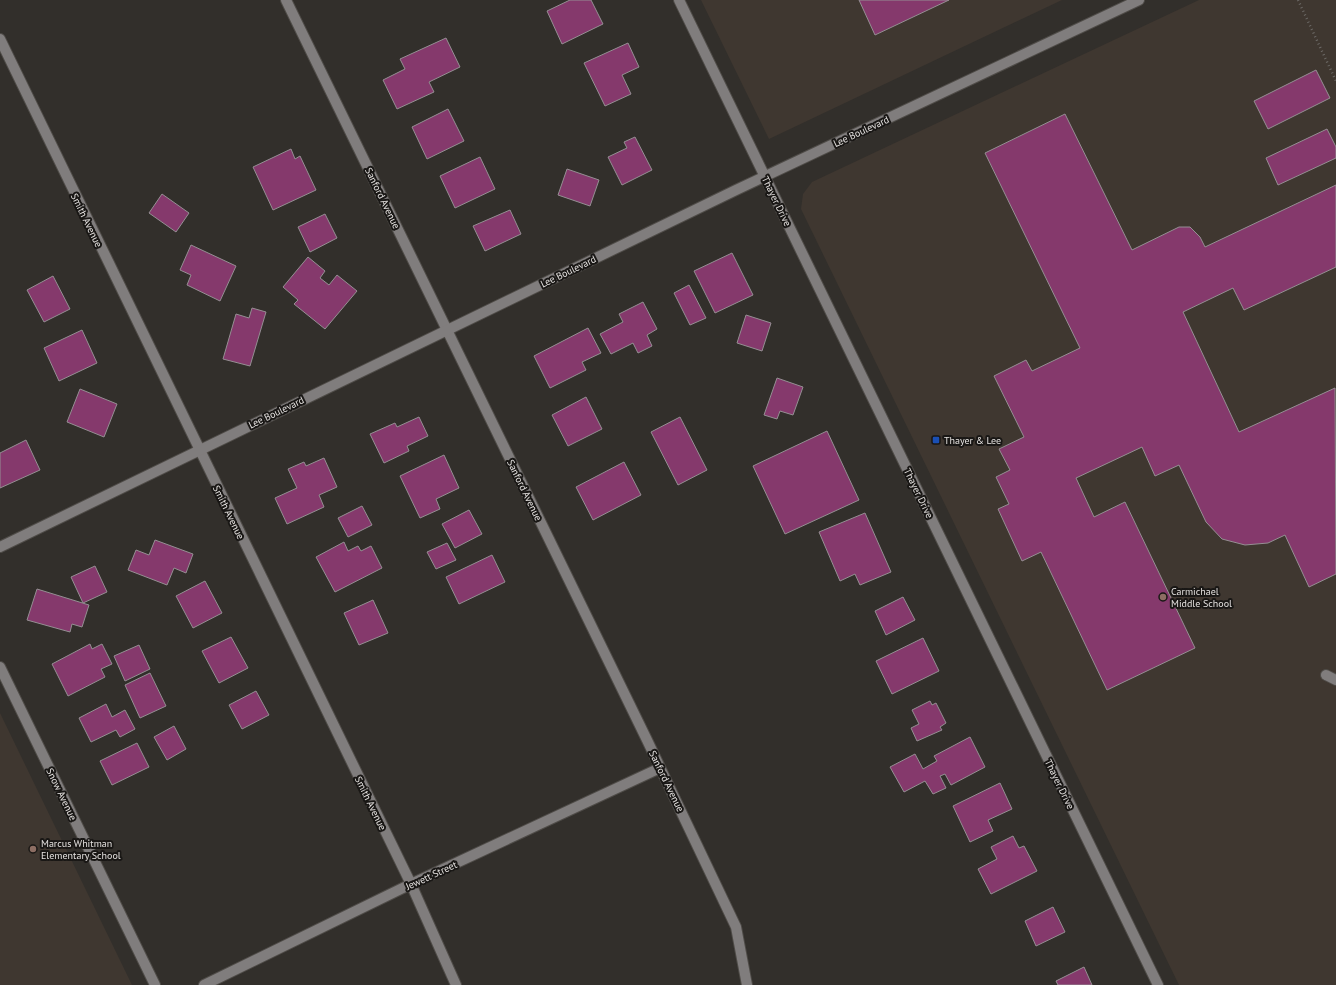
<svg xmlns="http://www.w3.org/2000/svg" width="1336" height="985" font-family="'PT Sans',sans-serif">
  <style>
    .built { fill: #3f3730 }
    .building { fill: #85396c; stroke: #958f93 }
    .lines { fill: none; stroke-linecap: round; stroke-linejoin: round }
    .minor-casing { stroke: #4f4c48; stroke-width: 12 }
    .path { stroke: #6c6966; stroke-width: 2.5; stroke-dasharray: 1 3; stroke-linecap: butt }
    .minor { stroke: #807d7d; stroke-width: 10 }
    .transit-dot { fill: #1a4fb4; stroke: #191715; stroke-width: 1.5 }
    .education-dot { fill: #8d6e63; stroke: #191715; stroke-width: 1.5 }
    .labels { text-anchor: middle; stroke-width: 4; stroke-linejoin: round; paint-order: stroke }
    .street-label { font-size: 10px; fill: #e5e2e0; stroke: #191715 }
    .poi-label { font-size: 10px; fill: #e5e2e0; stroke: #191715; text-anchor: start }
  </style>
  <rect width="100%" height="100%" fill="#322f2b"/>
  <g class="built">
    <path d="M701,0h361l-293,139z"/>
    <path d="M1199,0h137v985h-157l-378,-776 2,-15 9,-12z"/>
    <path d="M0,713l132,272h-132z"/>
  </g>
  <g class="building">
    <path d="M570,0h21l12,24 -41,20 -15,-33z"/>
    <path d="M859,0h90l-74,35z"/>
    <path d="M446,38l14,29 -31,15 5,10 -37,17 -14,-29 22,-11 -5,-10z"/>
    <path d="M628,43l11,24 -17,8 9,19 -26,12 -21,-43z"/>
    <path d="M1316,70l14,28 -62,31 -14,-28z"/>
    <path d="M448,109l16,32 -37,18 -15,-32z"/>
    <path d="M1065,114l67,136 47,-23h11l10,10 5,10 131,-62v82l-92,43 -11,-22 -50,24 56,120 96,-44 1,186 -27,13 -24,-52 -17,8 -23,2 -23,-6 -16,-17 -27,-57 -24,11 -13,-29 -66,31 18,39 31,-15 70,146 -88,42 -66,-138 -19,9 -24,-52 11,-5 -13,-27 14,-7 -11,-21 25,-12 -30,-61 32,-16 6,11 48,-23 -95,-195z"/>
    <path d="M1327,129l9,18v11l-58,27 -12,-27z"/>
    <path d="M635,137l17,33 -30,15 -14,-28 19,-9 -3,-6z"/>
    <path d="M291,149l4,10 5,-3 16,34 -43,20 -20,-43z"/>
    <path d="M480,157l15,32 -40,19 -15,-32z"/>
    <path d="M567,169l32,11 -9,26 -32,-11z"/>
    <path d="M162,194l27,19 -13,19 -27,-19z"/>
    <path d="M510,210l11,24 -36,17 -12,-25z"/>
    <path d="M325,214l12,24 -27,14 -12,-25z"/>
    <path d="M191,245l45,21 -16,35 -33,-16 4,-10 -11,-5z"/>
    <path d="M732,253l21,42 -38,18 -21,-42z"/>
    <path d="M308,257l17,14 -5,7 9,7 8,-10 20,16 -32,38 -31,-25 4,-4 -15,-13z"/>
    <path d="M53,276l17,33 -26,13 -17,-32z"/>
    <path d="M689,285l17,33 -16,7 -16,-32z"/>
    <path d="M643,302l14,27 -10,6 5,11 -14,7 -5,-10 -22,11 -11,-20 23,-12 -4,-8z"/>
    <path d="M252,308l14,4 -16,54 -27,-7 13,-45 13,4z"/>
    <path d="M746,315l25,8 -9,28 -25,-8z"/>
    <path d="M588,328l13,25 -19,9 4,8 -36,18 -16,-32z"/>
    <path d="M82,330l15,33 -38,18 -15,-33z"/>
    <path d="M777,378l26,9 -10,28 -13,-4 -3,8 -13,-4z"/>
    <path d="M80,389l37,15 -13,33 -37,-15z"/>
    <path d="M586,397l16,32 -34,17 -16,-31z"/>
    <path d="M419,417l9,19 -21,10 2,5 -25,12 -14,-29 25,-11 2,4z"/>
    <path d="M680,417l27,53 -29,15 -27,-53z"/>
    <path d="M827,431l32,69 -74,34 -32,-68z"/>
    <path d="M26,440l14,30 -40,18v-35z"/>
    <path d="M444,455l15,33 -23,11 4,10 -20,9 -20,-42z"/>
    <path d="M324,458l13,29 -18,8 5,12 -37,17 -12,-26 22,-10 -9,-19 16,-7 2,4z"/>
    <path d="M624,462l17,33 -48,25 -17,-33z"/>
    <path d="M362,506l10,19 -24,12 -10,-19z"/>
    <path d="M469,510l13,24 -27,14 -13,-24z"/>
    <path d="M865,513l26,59 -31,13 -5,-11 -15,7 -21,-49z"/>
    <path d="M155,540l38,14 -7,19 -12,-5 -7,17 -39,-15 8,-20 13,5z"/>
    <path d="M344,542l4,9 10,-5 3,5 10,-5 11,22 -47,24 -19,-35z"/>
    <path d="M447,543l9,17 -20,9 -9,-17z"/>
    <path d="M492,555l13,27 -46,22 -13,-27z"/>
    <path d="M95,566l12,26 -24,11 -12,-26z"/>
    <path d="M205,581l17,32 -29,15 -17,-32z"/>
    <path d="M37,589l52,16 -7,22 -10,-3 -2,8 -43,-12z"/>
    <path d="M903,597l12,23 -29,15 -11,-24z"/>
    <path d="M373,600l15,33 -29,12 -15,-32z"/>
    <path d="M231,637l17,31 -29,15 -17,-32z"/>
    <path d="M923,638l16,33 -47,23 -16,-33z"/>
    <path d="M90,644l2,5 10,-5 10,20 -11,5 4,8 -37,19 -16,-32z"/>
    <path d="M139,645l11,24 -25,12 -11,-25z"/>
    <path d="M150,673l16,33 -26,12 -15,-33z"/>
    <path d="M256,691l13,24 -27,14 -13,-24z"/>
    <path d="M930,701l2,4 4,-2 10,20 -6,4 2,3 -25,11 -6,-13 8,-4 -7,-14z"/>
    <path d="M106,704l6,13 13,-7 10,19 -15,8 -4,-7 -25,12 -12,-24z"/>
    <path d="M174,726l12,23 -19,11 -13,-23z"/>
    <path d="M970,737l15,30 -34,18 -6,-11 -5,2 6,12 -13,6 -8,-13 -21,11 -14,-25 25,-13 8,15 14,-8 -3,-5z"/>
    <path d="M137,743l12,24 -37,18 -12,-24z"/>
    <path d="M1000,783l12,26 -24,11 5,11 -23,11 -17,-36z"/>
    <path d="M1013,836l6,12 5,-2 13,25 -46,23 -13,-25 19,-10 -6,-12z"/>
    <path d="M1053,907l12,25 -29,14 -11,-25z"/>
    <path d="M1084,967l8,18h-34l-2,-4z"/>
  </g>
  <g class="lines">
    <g class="minor-casing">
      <g id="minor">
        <path d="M286,0l361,740 89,187 11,58"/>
        <path d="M679,0l479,985"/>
        <path d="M0,39l411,845 45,101"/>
        <path d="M0,547l736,-357 403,-190"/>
        <path d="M0,667l155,318"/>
        <path d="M1326,675l10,5"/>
        <path d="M204,985l207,-101 249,-116"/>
      </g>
    </g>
    <path class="path" d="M1298,0l38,81"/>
    <use href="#minor" class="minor"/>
  </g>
  <rect class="transit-dot" x="932" y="436" width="8" height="8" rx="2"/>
  <g class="education-dot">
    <circle cx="1163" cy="597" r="4"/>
    <circle cx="33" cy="849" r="4"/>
  </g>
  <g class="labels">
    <g class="street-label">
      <text transform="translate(861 131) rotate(-25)" y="4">Lee Boulevard</text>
      <text transform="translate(383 198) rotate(64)" y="4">Sanford Avenue</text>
      <text transform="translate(777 201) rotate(64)" y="4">Thayer Drive</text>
      <text transform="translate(87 220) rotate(64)" y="4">Smith Avenue</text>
      <text transform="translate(568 271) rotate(-26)" y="4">Lee Boulevard</text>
      <text transform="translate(276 412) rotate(-26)" y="4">Lee Boulevard</text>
      <text transform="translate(525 490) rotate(64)" y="4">Sanford Avenue</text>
      <text transform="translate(919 493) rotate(64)" y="4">Thayer Drive</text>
      <text transform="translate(229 512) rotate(64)" y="4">Smith Avenue</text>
      <text transform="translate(667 781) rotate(64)" y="4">Sanford Avenue</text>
      <text transform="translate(1060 784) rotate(64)" y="4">Thayer Drive</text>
      <text transform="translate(62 794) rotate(64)" y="4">Snow Avenue</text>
      <text transform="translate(371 803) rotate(64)" y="4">Smith Avenue</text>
      <text transform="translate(431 875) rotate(-25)" y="4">Jewett Street</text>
    </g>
    <g class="poi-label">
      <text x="944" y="444">Thayer &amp; Lee</text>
      <text x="1171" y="595">Carmichael<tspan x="1171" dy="12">Middle School</tspan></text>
      <text x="41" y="847">Marcus Whitman<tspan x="41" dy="12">Elementary School</tspan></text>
    </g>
  </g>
</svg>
